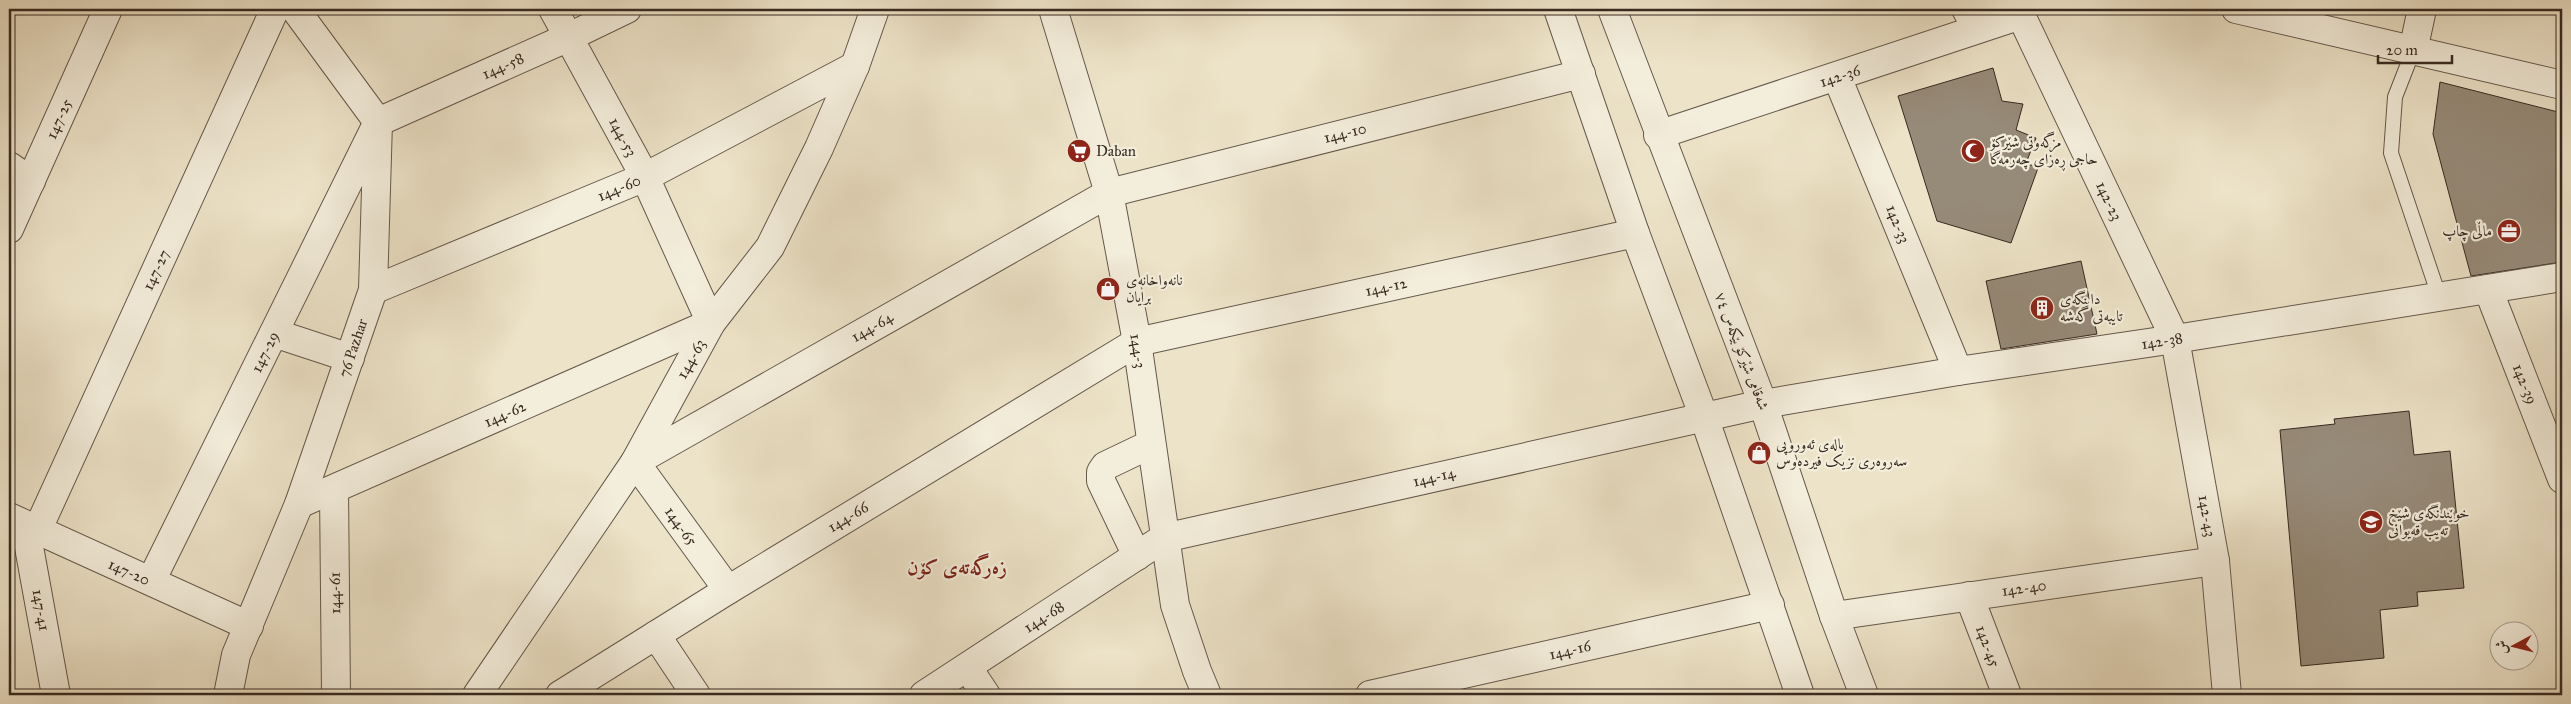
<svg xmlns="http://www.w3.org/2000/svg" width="2571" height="704" font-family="'IM FELL Great Primer',Amiri,serif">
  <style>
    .building { fill: #968a78; stroke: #382a21 }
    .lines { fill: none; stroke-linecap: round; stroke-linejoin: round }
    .service-casing { stroke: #65584b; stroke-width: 16 }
    .minor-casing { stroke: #65584b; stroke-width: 30 }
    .tertiary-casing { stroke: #65584b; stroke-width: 30 }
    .service { stroke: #f3eddb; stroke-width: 14 }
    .minor { stroke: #f3eddb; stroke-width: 28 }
    .tertiary { stroke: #f3eddb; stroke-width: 28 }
    .labels { text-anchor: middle; stroke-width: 4.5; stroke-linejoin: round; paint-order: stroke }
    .street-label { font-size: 15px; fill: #382a21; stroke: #f3eddb }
    .poi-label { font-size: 15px; fill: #382a21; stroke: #f3eddb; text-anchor: start }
    .district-label { font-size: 20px; font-weight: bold; fill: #7a1f14; stroke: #f3eddb }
  </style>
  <rect width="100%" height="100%" fill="#ede3c8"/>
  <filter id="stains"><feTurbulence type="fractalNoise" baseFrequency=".004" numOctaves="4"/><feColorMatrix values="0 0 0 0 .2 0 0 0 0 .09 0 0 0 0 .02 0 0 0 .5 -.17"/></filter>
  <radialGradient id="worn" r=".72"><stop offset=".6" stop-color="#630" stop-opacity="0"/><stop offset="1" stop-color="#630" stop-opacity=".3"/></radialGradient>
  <g class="building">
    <path d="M1993,68l9,33 21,3 -7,26 20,8 -10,25 12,5 -27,75 -74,-22 -39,-125z"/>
    <path d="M2440,82l122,31v149l-91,14 -38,-142z"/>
    <path d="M2081,261l16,73 -96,15 -15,-68z"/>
    <path d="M2409,411l5,44 36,-4 14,137 -47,4 1,14 -38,4 4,48 -83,8 -21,-236 55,-6 -1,-5z"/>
  </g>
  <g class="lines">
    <g class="service-casing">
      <path id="service" d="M2413,51l-18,46 -4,56 48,143"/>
    </g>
    <g class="minor-casing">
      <g id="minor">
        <path d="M1053,9l56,184 28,149 38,263 22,66 10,24"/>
        <path d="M1966,9l11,20"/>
        <path d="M2018,9l157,330 40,222 12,134"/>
        <path d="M2236,9l326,76"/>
        <path d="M2413,51l9,-42"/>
        <path d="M1837,77l121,294"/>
        <path d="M1658,135l363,-120"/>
        <path d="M9,166l22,15"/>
        <path d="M9,229l99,-220"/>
        <path d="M2488,289l74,190"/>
        <path d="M373,290l272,-113 210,-111"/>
        <path d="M274,333l76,25"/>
        <path d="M334,490l2,205"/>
        <path d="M299,504l412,-181 -66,-146 -92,-168"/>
        <path d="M9,517l240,109"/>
        <path d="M25,525l31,170"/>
        <path d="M37,531l238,-522"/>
        <path d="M1137,556l-36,-75v-9l4,-6 46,-22"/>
        <path d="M151,581l227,-459 191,-85 58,-28"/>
        <path d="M728,590l-93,-128 474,-269 472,-119"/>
        <path d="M1969,596l38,99"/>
        <path d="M1834,616l381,-55"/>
        <path d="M656,635l40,60"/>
        <path d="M968,668l18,27"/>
        <path d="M477,695l158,-233 76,-139 59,-76 49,-99 36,-82 20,-57"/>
        <path d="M560,695l168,-105 409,-248 498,-109"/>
        <path d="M924,695l240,-157 599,-134 195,-33 217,-32 387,-62"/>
        <path d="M1370,695l400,-90"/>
      </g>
    </g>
    <g class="tertiary-casing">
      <g id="tertiary">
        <path d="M1558,9l77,224 69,184 96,278"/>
        <path d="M1612,9l151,395 71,212 30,79"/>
        <path d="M228,695l8,-40 63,-151 74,-214 5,-168 -83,-113"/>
      </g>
    </g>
    <use href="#service" class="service"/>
    <use href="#minor" class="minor"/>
    <use href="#tertiary" class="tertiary"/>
  </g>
  <defs>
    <g id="supermarket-disc" transform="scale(1.25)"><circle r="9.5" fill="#8f2418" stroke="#f3eddb"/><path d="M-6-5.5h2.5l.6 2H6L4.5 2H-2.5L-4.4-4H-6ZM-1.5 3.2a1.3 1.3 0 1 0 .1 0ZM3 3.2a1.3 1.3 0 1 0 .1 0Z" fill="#fff"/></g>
    <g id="mosque-disc" transform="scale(1.25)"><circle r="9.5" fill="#8f2418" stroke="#f3eddb"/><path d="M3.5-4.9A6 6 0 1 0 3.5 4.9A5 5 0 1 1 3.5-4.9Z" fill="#fff"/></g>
    <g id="office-disc" transform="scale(1.25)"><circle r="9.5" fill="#8f2418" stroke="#f3eddb"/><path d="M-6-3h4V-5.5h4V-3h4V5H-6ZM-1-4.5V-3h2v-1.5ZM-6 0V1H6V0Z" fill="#fff"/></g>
    <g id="shop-disc" transform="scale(1.25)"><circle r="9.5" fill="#8f2418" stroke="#f3eddb"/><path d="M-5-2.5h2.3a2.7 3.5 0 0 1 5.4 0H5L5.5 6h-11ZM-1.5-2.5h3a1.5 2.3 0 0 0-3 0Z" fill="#fff"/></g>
    <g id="building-disc" transform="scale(1.25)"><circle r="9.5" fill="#8f2418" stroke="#f3eddb"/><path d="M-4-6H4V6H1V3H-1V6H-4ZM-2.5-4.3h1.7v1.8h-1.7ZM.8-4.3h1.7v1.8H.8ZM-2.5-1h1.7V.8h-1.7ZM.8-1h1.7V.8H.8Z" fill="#fff"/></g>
    <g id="school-disc" transform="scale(1.25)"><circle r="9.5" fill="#8f2418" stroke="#f3eddb"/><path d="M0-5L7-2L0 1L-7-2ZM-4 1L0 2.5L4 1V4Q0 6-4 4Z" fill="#fff"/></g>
  </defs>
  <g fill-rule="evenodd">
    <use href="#supermarket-disc" x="1079" y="151"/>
    <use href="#mosque-disc" x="1973" y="151"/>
    <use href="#office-disc" x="2509" y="231"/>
    <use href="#shop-disc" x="1108" y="289"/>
    <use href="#building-disc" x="2042" y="308"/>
    <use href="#shop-disc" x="1759" y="453"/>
    <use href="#school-disc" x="2371" y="522"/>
  </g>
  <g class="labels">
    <g class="street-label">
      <text transform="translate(503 66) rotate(-24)" y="5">144-58</text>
      <text transform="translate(1840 76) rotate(-18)" y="5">142-36</text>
      <text transform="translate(59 119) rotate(-66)" y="5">147-25</text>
      <text transform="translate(1345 133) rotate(-14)" y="5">144-10</text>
      <text transform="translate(623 137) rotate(62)" y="5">144-53</text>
      <text transform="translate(619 188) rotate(-23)" y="5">144-60</text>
      <text transform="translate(2109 201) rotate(65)" y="5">142-23</text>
      <text transform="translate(1898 224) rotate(68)" y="5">142-33</text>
      <text transform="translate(156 270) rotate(-65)" y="5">147-27</text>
      <text transform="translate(1386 287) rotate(-12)" y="5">144-12</text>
      <text transform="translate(872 327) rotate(-30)" y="5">144-64</text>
      <text transform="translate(2162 341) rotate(-9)" y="5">142-38</text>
      <text transform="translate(353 348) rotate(-71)" y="5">76 Pazhar</text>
      <text transform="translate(1138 351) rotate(81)" y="5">144-3</text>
      <text transform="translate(1742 351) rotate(69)" y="5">شەقامی شێرکۆ بێکەس ٧٤</text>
      <text transform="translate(265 352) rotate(-64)" y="5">147-29</text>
      <text transform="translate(691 359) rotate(-61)" y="5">144-63</text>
      <text transform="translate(2525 384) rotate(68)" y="5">142-39</text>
      <text transform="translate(505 414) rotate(-24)" y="5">144-62</text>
      <text transform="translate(1434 477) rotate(-13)" y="5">144-14</text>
      <text transform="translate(2207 516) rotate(80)" y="5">142-43</text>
      <text transform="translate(848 517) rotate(-31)" y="5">144-66</text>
      <text transform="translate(681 526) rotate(54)" y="5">144-65</text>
      <text transform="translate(129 572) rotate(24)" y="5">147-20</text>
      <text transform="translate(2024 588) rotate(-8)" y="5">142-40</text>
      <text transform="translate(335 593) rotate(-91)" y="5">144-61</text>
      <text transform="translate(41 610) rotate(80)" y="5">147-41</text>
      <text transform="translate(1044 617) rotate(-33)" y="5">144-68</text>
      <text transform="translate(1988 646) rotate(69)" y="5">142-45</text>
      <text transform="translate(1570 650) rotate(-13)" y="5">144-16</text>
    </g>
    <g class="poi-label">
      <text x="1990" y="147">مزگەوتی شێرکۆ<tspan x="1990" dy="17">حاجی ڕەزای چەرمەگا</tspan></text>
      <text x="1096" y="156">Daban</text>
      <text x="2492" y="236" text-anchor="end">ماڵی چاپ</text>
      <text x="1126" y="285">نانەواخانەی<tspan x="1126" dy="17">برایان</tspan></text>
      <text x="2060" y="304">داینگەی<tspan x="2060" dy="17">تایبەتی گەشە</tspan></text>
      <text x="1776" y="449">بالەی ئەوروپی<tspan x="1776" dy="17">سەروەری نزیک فیردەوس</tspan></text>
      <text x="2388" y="518">خوێندنگەی شێخ<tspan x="2388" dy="17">تەیب قەیوانی</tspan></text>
    </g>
    <g class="district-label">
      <text x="957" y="574">زەرگەتەی کۆن</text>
    </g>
  </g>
  <rect width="2571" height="704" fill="none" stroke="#ede3c8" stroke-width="30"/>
  <rect x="10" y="10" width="2551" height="684" fill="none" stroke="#382a21" stroke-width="2.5"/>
  <rect x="15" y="15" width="2541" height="674" fill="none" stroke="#382a21"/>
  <g transform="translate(2514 646) rotate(263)"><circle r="24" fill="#f3eddb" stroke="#a89f91"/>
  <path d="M0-4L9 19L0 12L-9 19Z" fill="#8f2418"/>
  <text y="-8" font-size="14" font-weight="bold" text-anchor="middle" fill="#382a21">ش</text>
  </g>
  <path d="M2378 55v8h74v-8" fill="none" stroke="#382a21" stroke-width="2.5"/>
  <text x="2386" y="55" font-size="15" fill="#382a21" stroke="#f3eddb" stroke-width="4" paint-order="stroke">20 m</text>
  <rect width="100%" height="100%" filter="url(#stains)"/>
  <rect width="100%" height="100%" fill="url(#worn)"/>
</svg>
